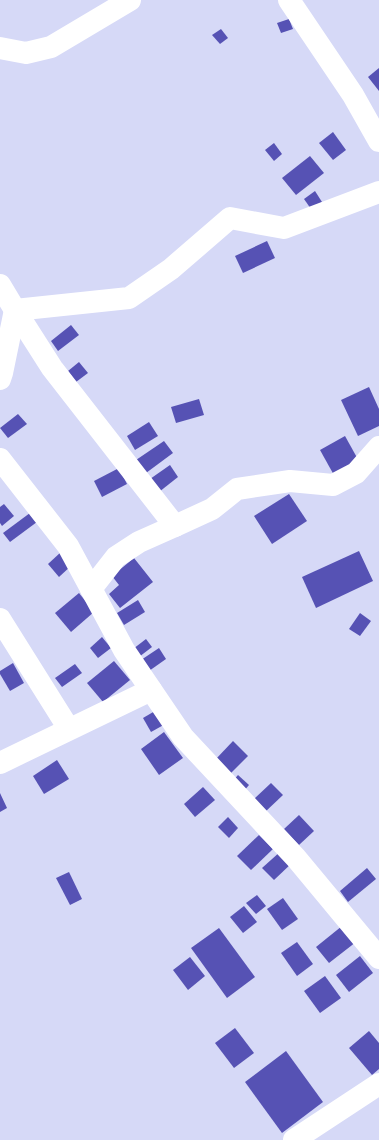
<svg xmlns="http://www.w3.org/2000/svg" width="379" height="1140" font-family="'Source Sans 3',sans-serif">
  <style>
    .building { fill: #5652b4 }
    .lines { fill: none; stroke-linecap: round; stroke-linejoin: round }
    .minor { stroke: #fff; stroke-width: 22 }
  </style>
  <rect width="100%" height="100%" fill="#d6d9f7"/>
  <g class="building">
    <path d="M289,19l4,10 -12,4 -4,-10z"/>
    <path d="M221,29l7,9 -8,6 -8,-9z"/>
    <path d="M379,68v23l-11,-14z"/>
    <path d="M333,132l13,18 -13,10 -14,-17z"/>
    <path d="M274,143l8,11 -8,7 -9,-11z"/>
    <path d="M310,156l14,17 -28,22 -14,-17z"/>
    <path d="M315,191l7,11 -11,7 -7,-10z"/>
    <path d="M267,241l8,17 -32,15 -8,-17z"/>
    <path d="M71,325l8,10 -21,16 -7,-10z"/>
    <path d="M79,362l9,11 -12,9 -8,-11z"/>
    <path d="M369,387l10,22v17l-21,10 -17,-36z"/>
    <path d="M199,399l5,16 -28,8 -5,-16z"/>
    <path d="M18,414l9,10 -19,14 -8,-10z"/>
    <path d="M149,422l9,14 -23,14 -8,-14z"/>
    <path d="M345,436l15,27 -25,14 -15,-27z"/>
    <path d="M164,441l9,12 -27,20 -10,-13z"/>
    <path d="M170,465l8,12 -19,15 -9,-13z"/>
    <path d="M119,468l8,16 -25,13 -8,-16z"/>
    <path d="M289,494l18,27 -35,23 -18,-28z"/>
    <path d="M4,504l10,12 -12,10 -2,-3v-16z"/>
    <path d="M34,510l7,9 -31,23 -7,-9z"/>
    <path d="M359,551l14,30 -57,27 -14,-31z"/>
    <path d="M61,552l11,13 -13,12 -11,-13z"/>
    <path d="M134,558l19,24 -33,26 -11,-14 10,-9 -7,-9z"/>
    <path d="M79,593l15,19 -23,20 -16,-19z"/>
    <path d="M138,600l7,12 -21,13 -7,-12z"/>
    <path d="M360,613l11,8 -11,15 -11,-7z"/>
    <path d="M102,637l9,11 -13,10 -8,-10z"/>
    <path d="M146,639l6,8 -13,10 -6,-8z"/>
    <path d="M159,648l7,11 -17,12 -8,-11z"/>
    <path d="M114,661l16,19 -27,22 -16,-19z"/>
    <path d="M13,663l11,20 -14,8 -10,-17v-3z"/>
    <path d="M75,664l7,9 -20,14 -7,-9z"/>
    <path d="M160,708l9,14 -18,10 -8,-14z"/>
    <path d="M164,732l19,26 -24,17 -18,-26z"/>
    <path d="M233,741l15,15 -18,18 -15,-14z"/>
    <path d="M57,760l12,19 -25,15 -11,-18z"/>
    <path d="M238,775l11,10 -6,7 -12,-9z"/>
    <path d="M271,783l12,12 -19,18 -11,-13z"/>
    <path d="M203,787l12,13 -20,17 -11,-13z"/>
    <path d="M0,793l7,15 -7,4z"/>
    <path d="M299,815l15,16 -15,14 -15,-16z"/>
    <path d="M228,817l10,11 -9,10 -11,-11z"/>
    <path d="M259,835l14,14 -22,21 -14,-14z"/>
    <path d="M281,851l11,12 -18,17 -12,-12z"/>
    <path d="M367,868l9,11 -28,23 -8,-11z"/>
    <path d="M69,872l13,27 -12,6 -14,-27z"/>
    <path d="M257,895l9,11 -10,8 -10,-11z"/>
    <path d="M283,898l15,21 -16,11 -15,-21z"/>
    <path d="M244,906l13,16 -14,11 -13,-16z"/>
    <path d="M342,926l14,16 -27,21 -13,-16z"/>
    <path d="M219,928l36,49 -28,21 -36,-50z"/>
    <path d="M297,942l16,22 -16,12 -16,-23z"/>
    <path d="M360,956l13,17 -24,19 -13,-17z"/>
    <path d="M190,957l15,19 -17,14 -15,-20z"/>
    <path d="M325,976l16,22 -21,15 -16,-22z"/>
    <path d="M235,1028l19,25 -20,15 -19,-25z"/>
    <path d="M369,1031l10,12v26l-7,6 -23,-27z"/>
    <path d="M286,1051l37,51 -41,31 -37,-51z"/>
  </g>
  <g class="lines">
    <g class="minor">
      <path d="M289,0l64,95 26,46"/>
      <path d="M0,48l26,5 25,-6 79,-47"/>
      <path d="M0,285l15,25 37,58 123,158 -36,16 -23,15 -25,32"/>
      <path d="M0,379l2,-6 13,-63 114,-12 42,-29 59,-51 54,10 95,-36"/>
      <path d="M0,459l68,87 56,104 59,87 113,121 83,100"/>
      <path d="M175,526l37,-17 25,-20 53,-8 43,4 23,-12 23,-26"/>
      <path d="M0,619l69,110"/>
      <path d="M0,763l151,-73"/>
      <path d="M294,1140l85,-56"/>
    </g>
  </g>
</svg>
